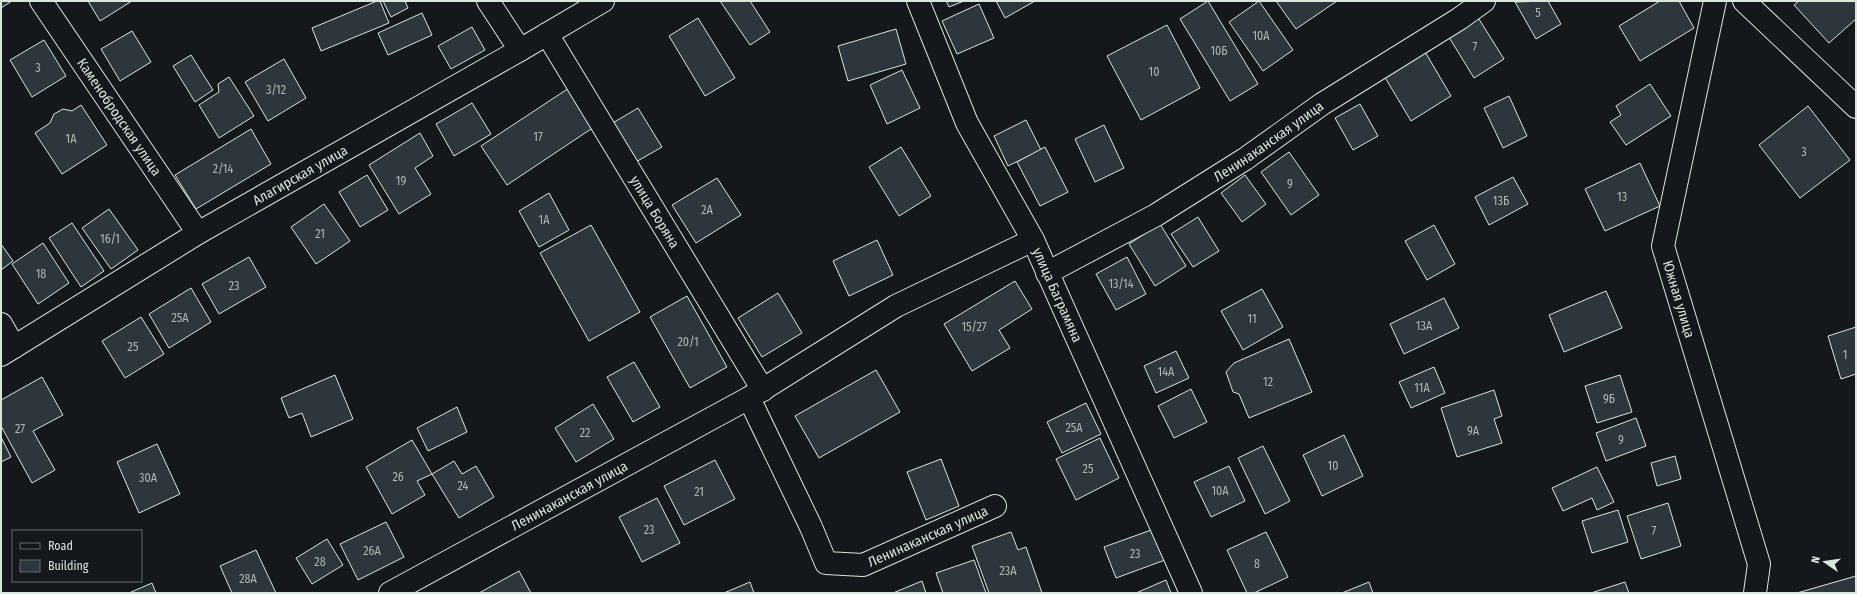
<svg xmlns="http://www.w3.org/2000/svg" width="1857" height="594" font-family="'Fira Sans Condensed',sans-serif">
  <style>
    .building { fill: #2c363c; stroke: #d8e6dc }
    .lines { fill: none; stroke-linecap: round; stroke-linejoin: round }
    .minor-casing { stroke: #d8e6dc; stroke-width: 24 }
    .minor { stroke: #14181c; stroke-width: 22 }
    .labels { text-anchor: middle; stroke-width: 3; stroke-linejoin: round; paint-order: stroke }
    .number-label { font-size: 12px; fill: #adbab4 }
    .street-label { font-size: 14px; fill: #d8e6dc; stroke: #14181c }
  </style>
  <rect width="100%" height="100%" fill="#14181c"/>
  <g class="building">
    <path d="M1,1h11l-11,7z"/>
    <path d="M88,1h44l-32,20z"/>
    <path d="M377,1h3l9,22 -68,28 -9,-23z"/>
    <path d="M383,1h22l3,7 -17,9z"/>
    <path d="M720,1h30l20,31 -20,13z"/>
    <path d="M946,1h18l-15,6z"/>
    <path d="M996,1h39l-30,17z"/>
    <path d="M1208,1l50,83 -28,17 -50,-82z"/>
    <path d="M1259,1l34,49 -30,21 -34,-49z"/>
    <path d="M1276,1h61l-41,28z"/>
    <path d="M1548,1l13,23 -25,15 -21,-37z"/>
    <path d="M1660,1h19l15,27 -54,33 -21,-35z"/>
    <path d="M1799,1h57v18l-27,24 -35,-38z"/>
    <path d="M979,4l15,34 -37,16 -15,-33z"/>
    <path d="M422,13l10,22 -44,20 -10,-22z"/>
    <path d="M1477,16l27,43 -30,19 -27,-44z"/>
    <path d="M698,18l37,60 -30,18 -36,-60z"/>
    <path d="M1167,25l33,63 -59,32 -34,-64z"/>
    <path d="M472,27l13,23 -34,19 -13,-23z"/>
    <path d="M896,29l10,35 -58,17 -10,-35z"/>
    <path d="M132,31l19,31 -31,19 -19,-32z"/>
    <path d="M44,40l22,36 -34,21 -22,-37z"/>
    <path d="M1424,50l27,46 -40,25 -28,-47z"/>
    <path d="M191,55l22,35 -18,12 -22,-36z"/>
    <path d="M284,59l22,39 -38,23 -23,-39z"/>
    <path d="M902,70l18,38 -33,16 -17,-39z"/>
    <path d="M229,77l25,39 -35,22 -20,-33 20,-13 -1,-8z"/>
    <path d="M1650,84l21,32 -45,29 -16,-23 11,-7 -5,-9z"/>
    <path d="M569,88l25,39 -87,58 -26,-39z"/>
    <path d="M1509,96l18,40 -24,12 -19,-40z"/>
    <path d="M472,103l19,31 -37,22 -18,-32z"/>
    <path d="M1360,104l18,32 -25,14 -18,-32z"/>
    <path d="M81,105l26,40 -45,29 -27,-41 15,-10 4,-9 9,-5 9,2z"/>
    <path d="M1808,106l42,54 -50,38 -41,-53z"/>
    <path d="M638,108l24,39 -28,16 -23,-39z"/>
    <path d="M1026,120l15,30 -33,16 -14,-30z"/>
    <path d="M1104,125l20,43 -29,14 -20,-43z"/>
    <path d="M251,129l20,35 -75,45 -21,-34z"/>
    <path d="M420,133l13,23 -18,12 16,26 -32,20 -30,-49z"/>
    <path d="M901,147l30,49 -32,20 -30,-49z"/>
    <path d="M1045,147l23,45 -28,14 -23,-44z"/>
    <path d="M1289,152l30,43 -28,20 -30,-43z"/>
    <path d="M1640,163l20,43 -55,25 -20,-42z"/>
    <path d="M367,175l21,35 -28,17 -21,-35z"/>
    <path d="M1245,175l21,29 -24,18 -21,-29z"/>
    <path d="M1513,177l15,27 -39,21 -14,-28z"/>
    <path d="M717,178l24,37 -45,28 -24,-38z"/>
    <path d="M549,193l20,37 -30,17 -20,-36z"/>
    <path d="M324,204l26,37 -34,23 -25,-37z"/>
    <path d="M109,209l29,41 -27,19 -29,-41z"/>
    <path d="M1198,217l21,34 -26,16 -22,-33z"/>
    <path d="M72,223l32,48 -23,16 -32,-49z"/>
    <path d="M1160,224l26,42 -31,20 -26,-42z"/>
    <path d="M591,225l49,87 -51,29 -49,-88z"/>
    <path d="M1434,225l21,39 -28,16 -22,-39z"/>
    <path d="M877,240l16,35 -44,21 -16,-35z"/>
    <path d="M43,243l26,40 -31,21 -26,-40z"/>
    <path d="M1,244l12,17 -12,9z"/>
    <path d="M249,257l17,30 -47,27 -17,-30z"/>
    <path d="M1127,257l19,37 -30,16 -20,-36z"/>
    <path d="M1015,281l17,28 -33,21 11,18 -38,23 -28,-47z"/>
    <path d="M191,288l20,34 -42,26 -20,-34z"/>
    <path d="M1262,289l21,38 -40,23 -22,-39z"/>
    <path d="M1606,291l16,37 -58,24 -15,-37z"/>
    <path d="M778,293l24,40 -40,24 -24,-39z"/>
    <path d="M687,296l40,71 -37,21 -40,-71z"/>
    <path d="M1444,298l15,30 -55,26 -14,-30z"/>
    <path d="M141,317l23,37 -39,24 -23,-37z"/>
    <path d="M1856,327v47l-15,5 -13,-43z"/>
    <path d="M1289,339l23,53 -63,26 -10,-24 -6,-2 -7,-20 8,-9z"/>
    <path d="M1176,351l13,27 -33,15 -12,-27z"/>
    <path d="M634,362l26,45 -27,15 -26,-45z"/>
    <path d="M1434,367l11,26 -34,15 -12,-26z"/>
    <path d="M876,370l24,42 -81,46 -24,-42z"/>
    <path d="M335,375l18,44 -42,18 -9,-24 -13,5 -8,-20z"/>
    <path d="M1620,375l12,37 -35,11 -12,-37z"/>
    <path d="M42,377l21,38 -30,16 22,39 -23,13 -31,-57v-26z"/>
    <path d="M1191,389l16,33 -33,16 -16,-32z"/>
    <path d="M1494,390l8,26 -8,3 8,24 -45,14 -16,-49z"/>
    <path d="M1086,403l15,31 -39,19 -15,-31z"/>
    <path d="M593,404l21,35 -38,23 -21,-34z"/>
    <path d="M457,407l10,25 -39,19 -11,-23z"/>
    <path d="M1636,418l10,28 -40,15 -10,-28z"/>
    <path d="M1344,435l19,41 -41,20 -19,-41z"/>
    <path d="M1,437l10,20 -10,5z"/>
    <path d="M1100,438l19,40 -43,22 -20,-41z"/>
    <path d="M412,440l20,34 -15,7 8,14 -33,19 -26,-47z"/>
    <path d="M157,444l23,50 -41,19 -22,-51z"/>
    <path d="M1263,446l27,55 -25,13 -27,-56z"/>
    <path d="M1675,456l6,23 -24,7 -6,-23z"/>
    <path d="M941,459l18,47 -33,14 -19,-48z"/>
    <path d="M715,460l20,39 -51,26 -20,-39z"/>
    <path d="M454,461l8,13 14,-8 18,31 -35,21 -27,-44z"/>
    <path d="M1229,466l16,35 -34,16 -17,-35z"/>
    <path d="M1597,467l17,35 -17,8 -5,-12 -29,13 -11,-23z"/>
    <path d="M657,498l23,45 -38,19 -23,-45z"/>
    <path d="M1668,503l13,43 -40,13 -14,-43z"/>
    <path d="M1618,510l10,32 -36,11 -10,-32z"/>
    <path d="M386,522l18,35 -46,23 -18,-36z"/>
    <path d="M1154,529l11,31 -49,18 -12,-31z"/>
    <path d="M1011,532l7,18 8,-3 16,46h-53l-17,-47z"/>
    <path d="M1266,532l22,45 -34,16h-7l-20,-43z"/>
    <path d="M327,539l16,26 -31,19 -16,-26z"/>
    <path d="M256,550l20,43h-44l-12,-27z"/>
    <path d="M974,560l12,33h-43l-7,-20z"/>
    <path d="M519,571l12,22h-52z"/>
    <path d="M1856,576v17h-59z"/>
    <path d="M1166,580l5,13h-35z"/>
    <path d="M922,581l4,12h-33z"/>
    <path d="M750,582l4,11h-30z"/>
    <path d="M1369,582l4,11h-31z"/>
    <path d="M1625,582l4,11h-38z"/>
    <path d="M152,583l4,10h-27z"/>
  </g>
  <g class="lines">
    <g class="minor-casing">
      <g id="minor">
        <path id="s1" d="M41,1l157,232"/>
        <path d="M488,1l32,49"/>
        <path id="s2" d="M918,1l49,122 66,117 158,353"/>
        <path id="s3" d="M1715,1l-52,245 96,318 -4,29"/>
        <path d="M1744,1l112,106"/>
        <path id="s4" d="M547,34l216,356"/>
        <path id="s5" d="M1047,273l109,-58 89,-56 77,-55 137,-85 25,-18"/>
        <path d="M1,324l13,23"/>
        <path id="s6" d="M1,355l197,-122 322,-183 83,-49"/>
        <path id="s7" d="M749,398l62,129 15,36 37,2 132,-59"/>
        <path id="s8" d="M390,593l359,-195 147,-92 137,-66"/>
      </g>
    </g>
    <use href="#minor" class="minor"/>
  </g>
  <g class="labels">
    <g class="number-label">
      <text x="1538" y="17">5</text>
      <text x="1261" y="40">10А</text>
      <text x="1475" y="51">7</text>
      <text x="1219" y="55">10Б</text>
      <text x="38" y="72">3</text>
      <text x="1154" y="76">10</text>
      <text x="276" y="94">3/12</text>
      <text x="538" y="141">17</text>
      <text x="71" y="143">1А</text>
      <text x="1804" y="156">3</text>
      <text x="223" y="173">2/14</text>
      <text x="401" y="185">19</text>
      <text x="1290" y="188">9</text>
      <text x="1622" y="201">13</text>
      <text x="1501" y="205">13Б</text>
      <text x="707" y="214">2А</text>
      <text x="544" y="224">1А</text>
      <text x="320" y="238">21</text>
      <text x="110" y="243">16/1</text>
      <text x="41" y="278">18</text>
      <text x="1121" y="288">13/14</text>
      <text x="234" y="290">23</text>
      <text x="180" y="322">25А</text>
      <text x="1252" y="323">11</text>
      <text x="1424" y="330">13А</text>
      <text x="974" y="331">15/27</text>
      <text x="688" y="346">20/1</text>
      <text x="133" y="351">25</text>
      <text x="1845" y="359">1</text>
      <text x="1166" y="376">14А</text>
      <text x="1268" y="386">12</text>
      <text x="1422" y="392">11А</text>
      <text x="1609" y="403">9Б</text>
      <text x="1074" y="432">25А</text>
      <text x="20" y="433">27</text>
      <text x="1473" y="435">9А</text>
      <text x="585" y="437">22</text>
      <text x="1621" y="444">9</text>
      <text x="1333" y="470">10</text>
      <text x="1088" y="473">25</text>
      <text x="398" y="481">26</text>
      <text x="148" y="482">30А</text>
      <text x="463" y="490">24</text>
      <text x="1220" y="495">10А</text>
      <text x="699" y="496">21</text>
      <text x="649" y="534">23</text>
      <text x="1654" y="535">7</text>
      <text x="372" y="555">26А</text>
      <text x="1135" y="558">23</text>
      <text x="320" y="566">28</text>
      <text x="1257" y="568">8</text>
      <text x="1008" y="575">23А</text>
      <text x="248" y="583">28А</text>
    </g>
    <g class="street-label">
      <text dy="5" stroke="none"><textPath href="#s1" startOffset="140">Каменобродская улица</textPath></text>
      <text dy="5" stroke="none"><textPath href="#s5" startOffset="258">Ленинаканская улица</textPath></text>
      <text dy="5" stroke="none"><textPath href="#s6" startOffset="349">Алагирская улица</textPath></text>
      <text dy="5" stroke="none"><textPath href="#s4" startOffset="208">улица Боряна</textPath></text>
      <text dy="5" stroke="none"><textPath href="#s2" startOffset="326">улица Баграмяна</textPath></text>
      <text dy="5" stroke="none"><textPath href="#s3" startOffset="306">Южная улица</textPath></text>
      <text dy="5" stroke="none"><textPath href="#s8" startOffset="204">Ленинаканская улица</textPath></text>
      <text dy="5" stroke="none"><textPath href="#s7" startOffset="290">Ленинаканская улица</textPath></text>
    </g>
  </g>
  <rect width="1857" height="594" fill="none" stroke="#d8e6dc" stroke-width="4"/>
  <rect x="12" y="530" width="130" height="52" fill="#14181c" stroke="#626a69"/>
  <rect x="20" y="543" width="20" height="6" fill="#14181c" stroke="#626a69"/>
  <text x="48" y="550" font-size="12" fill="#d8e6dc">Road</text>
  <rect x="20" y="560" width="20" height="12" fill="#2c363c" stroke="#626a69"/>
  <text x="48" y="570" font-size="12" fill="#d8e6dc">Building</text>
  <g transform="translate(1825 562) rotate(283)" stroke="#14181c" stroke-width="3" paint-order="stroke">
  <path d="M0-3L7 15L0 10L-7 15Z" fill="#d8e6dc"/>
  <text y="-6" font-size="11" font-weight="bold" text-anchor="middle" fill="#d8e6dc">N</text>
  </g>
</svg>
